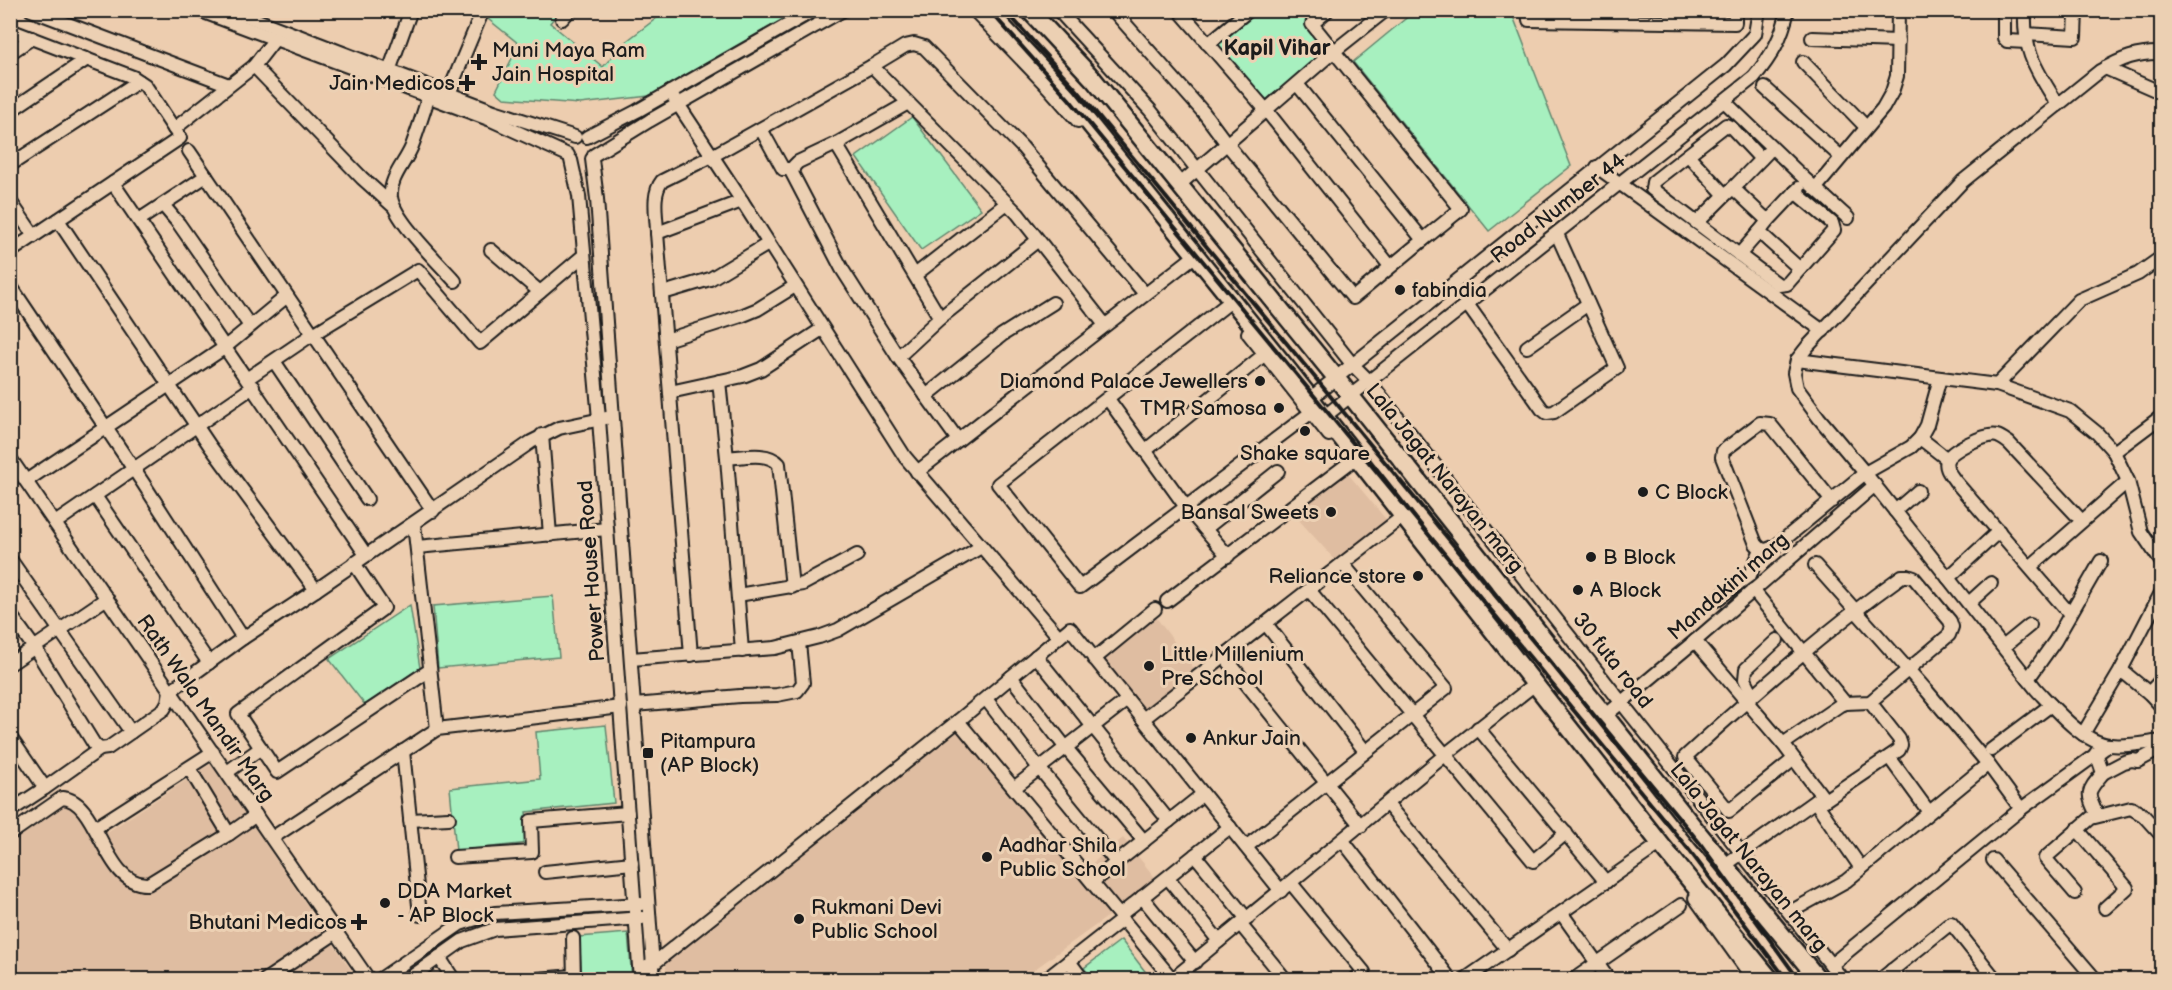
<svg xmlns="http://www.w3.org/2000/svg" width="2172" height="990" font-family="'Balsamiq Sans',sans-serif">
  <style>
    .built { fill: #dfbda1 }
    .green { fill: #a7f0bf; stroke: #62866e; stroke-width: 1.5 }
    .lines { fill: none; stroke-linecap: round; stroke-linejoin: round }
    .minor-casing { stroke: #1c1c1c; stroke-width: 16 }
    .major-casing { stroke: #1c1c1c; stroke-width: 21 }
    .minor { stroke: #ecd0b3; stroke-width: 12 }
    .major { stroke: #ecd0b3; stroke-width: 16 }
    .rail { stroke: #1c1c1c; stroke-width: 4 }
    .poi-dot { fill: #1c1c1c; stroke: #ecd0b3; stroke-width: 2 }
    .labels { text-anchor: middle; stroke-width: 6; stroke-linejoin: round; paint-order: stroke }
    .poi-label { font-size: 21px; fill: #1c1c1c; stroke: #ecd0b3; text-anchor: start }
    .street-label { font-size: 21px; fill: #1c1c1c; stroke: #ecd0b3 }
    .neighbourhood-label { font-size: 22px; font-weight: bold; fill: #1c1c1c; stroke: #ecd0b3 }
  </style>
  <rect width="100%" height="100%" fill="#edcdaf"/>
  <filter id="ink" filterUnits="userSpaceOnUse"><feTurbulence type="fractalNoise" baseFrequency=".0167" numOctaves="2"/><feDisplacementMap in="SourceGraphic" scale="12" xChannelSelector="R" yChannelSelector="G"/><feConvolveMatrix kernelMatrix="1 2 1 2 8 2 1 2 1" color-interpolation-filters="sRGB"/></filter>
  <g filter="url(#ink)">
    <g class="built">
      <path d="M1345,470l44,53 -54,37 -46,-51z"/>
      <path d="M1155,616l41,55 -52,41 -42,-50z"/>
      <path d="M958,731l152,184 -89,64h-354l-2,-24 196,-156z"/>
      <path d="M211,764l146,215h-346l-1,-136 59,-40 26,37z"/>
      <path d="M1123,838l34,42 -40,32 -34,-41z"/>
    </g>
    <g class="green">
      <path d="M1301,10l30,37 -66,54 -47,-57 41,-33z"/>
      <path d="M1416,10l95,1 60,155 -82,65 -136,-169z"/>
      <path d="M492,11h68l-10,12 53,44 21,-24 42,-32h131l-148,85 -69,8 -76,-6 -8,-7 23,-47 -31,-25z"/>
      <path d="M912,117l69,92 -60,41 -65,-93z"/>
      <path d="M553,596l6,61 -121,11 -5,-62z"/>
      <path d="M410,605l10,63 -55,37 -36,-46z"/>
      <path d="M606,725l8,78 -88,9 3,31 -73,8 -6,-63 90,-9 -4,-47z"/>
      <path d="M628,933l4,46h-50l-3,-42z"/>
      <path d="M1121,940l30,39h-58l-9,-11z"/>
    </g>
    <g class="lines">
      <g class="minor-casing">
        <g id="minor">
          <path d="M31,10l198,75"/>
          <path d="M198,10l293,110 77,35"/>
          <path d="M231,10l263,101 81,26"/>
          <path d="M974,10l74,77 30,34"/>
          <path d="M1058,10l92,100 202,254 17,17 252,321 222,278"/>
          <path d="M1113,10l91,103 23,31 126,154 70,-58 -126,-156"/>
          <path d="M1179,10l87,100 124,156"/>
          <path d="M1328,10l-16,14 149,185 -38,31"/>
          <path d="M1528,10l1,10 206,3v-13"/>
          <path d="M2025,10c-2,44 12,60 33,95"/>
          <path d="M2004,16v22l3,3 20,1"/>
          <path d="M562,19l8,-9"/>
          <path d="M10,30l123,47 12,8 35,53 -170,114"/>
          <path d="M2026,34l49,3 1,-27"/>
          <path d="M1812,38l86,3"/>
          <path d="M1208,44l41,-34"/>
          <path d="M10,53l22,-15"/>
          <path d="M2162,53c-25,-1 -41,6 -62,18l-137,110 -155,165 -11,14 -3,13 3,15 22,30 46,55 171,216c18,19 47,54 74,56 16,2 35,-2 52,-4"/>
          <path d="M1803,62l63,65"/>
          <path d="M254,66l108,112 30,27"/>
          <path d="M872,66l146,148 87,111"/>
          <path d="M2105,68l57,25"/>
          <path d="M389,71l22,-61"/>
          <path d="M1765,88l76,69"/>
          <path d="M431,89c-6,19 -12,38 -19,57 -6,16 -23,32 -21,51 3,23 48,66 64,84"/>
          <path d="M670,92l72,109 163,256 154,180"/>
          <path d="M450,94l3,-12 30,-72"/>
          <path d="M1724,101l82,79 42,38"/>
          <path d="M908,103l-72,41 -38,18 -4,4 -2,7 50,96 56,88 60,83"/>
          <path d="M10,111l77,-52"/>
          <path d="M174,129l80,-63 21,-27"/>
          <path d="M761,129l22,40h9"/>
          <path d="M587,137l50,-26 177,-101"/>
          <path d="M836,144l104,174"/>
          <path d="M189,151l244,360"/>
          <path d="M1767,153l-34,35 35,33 31,-33"/>
          <path d="M594,155l55,-34 194,-111"/>
          <path d="M1688,155l37,40 8,-7"/>
          <path d="M592,159l5,40 57,781"/>
          <path d="M1761,159l-29,-31 -6,-3 -73,57 -1,7 127,96 8,-1 47,-54 -2,-7 -37,-31"/>
          <path d="M571,160l8,36 20,223 41,561"/>
          <path d="M10,165l129,-84"/>
          <path d="M1597,167l226,164"/>
          <path d="M113,183l253,372"/>
          <path d="M1179,185l154,-133 53,-42"/>
          <path d="M1815,189l68,-81 9,-16 5,-16 1,-66"/>
          <path d="M10,201l24,35"/>
          <path d="M163,205l16,19 71,102"/>
          <path d="M58,220l152,226 106,144"/>
          <path d="M139,220l67,-44"/>
          <path d="M1768,221l-9,11 41,37"/>
          <path d="M1697,223l28,-28"/>
          <path d="M657,233l85,-32"/>
          <path d="M491,250l49,42"/>
          <path d="M1739,255l20,-23"/>
          <path d="M915,275l92,-72"/>
          <path d="M10,285l133,198 100,155"/>
          <path d="M663,293l47,-14 58,-35"/>
          <path d="M1467,304l75,105 5,4 7,-1 63,-44 -60,-134"/>
          <path d="M1226,305l-228,179 82,103 237,-179"/>
          <path d="M1248,333l81,102"/>
          <path d="M666,340l75,-24 17,-7 37,-23"/>
          <path d="M1527,347l61,-43"/>
          <path d="M898,357l42,-39 98,-78"/>
          <path d="M1797,360l200,25 73,26 27,22 17,19 14,29 13,51 21,31"/>
          <path d="M274,361l93,138"/>
          <path d="M248,378l65,-44 105,-64 62,73 104,-88"/>
          <path d="M719,381l8,77 15,193"/>
          <path d="M1997,385l82,-85 59,-26 24,-17"/>
          <path d="M670,392l73,-16 18,-7 61,-40"/>
          <path d="M926,396l76,-61 51,-32"/>
          <path d="M1311,398l415,-333 29,-31 4,-24"/>
          <path d="M1108,399l78,108 42,49"/>
          <path d="M1325,416l429,-339c18,-21 28,-40 34,-67"/>
          <path d="M542,435l8,100"/>
          <path d="M1920,438l27,21"/>
          <path d="M1146,450l119,-96"/>
          <path d="M2114,452l48,-36"/>
          <path d="M10,458l359,522"/>
          <path d="M727,458c16,-1 41,-7 52,6l13,123"/>
          <path d="M917,472l279,-217"/>
          <path d="M26,481l198,-133 63,-52"/>
          <path d="M95,496l114,167"/>
          <path d="M1832,501l-62,-77 -10,-1 -37,28 -1,6 34,87 5,5 5,1 10,-4 89,-73 46,-26 9,-9 7,-13 13,-47"/>
          <path d="M1895,511l23,-20"/>
          <path d="M55,523l198,-136"/>
          <path d="M414,524l23,205"/>
          <path d="M1205,529l73,-58"/>
          <path d="M417,547l190,-18"/>
          <path d="M10,559l121,173"/>
          <path d="M354,563l30,45 -146,106 39,58 153,-102"/>
          <path d="M1815,565l112,126 61,73 33,45"/>
          <path d="M2030,567l98,-86"/>
          <path d="M1948,578l51,-47"/>
          <path d="M1753,590l92,113"/>
          <path d="M1310,591l223,270 33,-28"/>
          <path d="M738,595l65,-11 54,-29"/>
          <path d="M1716,600l34,-25 11,-26"/>
          <path d="M1167,601l190,-144"/>
          <path d="M1969,603l22,-20"/>
          <path d="M10,614l28,39 56,91 6,5 8,-1 56,-39 4,-7 2,-11 73,-53 73,-48 215,-148 28,-14 47,-10"/>
          <path d="M2070,614l-115,-133c-4,-6 -11,-13 -8,-21 3,-10 40,-27 50,-24 4,1 9,5 12,7l73,78"/>
          <path d="M1266,624l99,127"/>
          <path d="M1695,641l88,103 42,56"/>
          <path d="M2003,647l27,-22"/>
          <path d="M691,655l-34,-422c0,-16 -6,-38 5,-52l50,-25 160,-90 33,-20 9,-2 10,3 98,100 123,147"/>
          <path d="M1036,656l133,165"/>
          <path d="M1224,656l137,170"/>
          <path d="M631,659l144,-11 44,-11 19,-7 143,-83"/>
          <path d="M1094,659l61,-50"/>
          <path d="M10,664l97,-66"/>
          <path d="M2121,670l28,23 13,14"/>
          <path d="M1011,677l55,71 78,93"/>
          <path d="M2028,679l27,-38 46,-80"/>
          <path d="M2149,693l13,-14"/>
          <path d="M1753,695l-8,-16 1,-10 31,-29"/>
          <path d="M986,699l53,69 77,94"/>
          <path d="M634,705l106,-9 37,-1 20,-4 6,-8 -4,-40"/>
          <path d="M1605,716l90,-75 180,-156"/>
          <path d="M1143,719l254,-198"/>
          <path d="M958,721l215,259"/>
          <path d="M1478,728l128,154"/>
          <path d="M2083,734l38,-64 41,-79"/>
          <path d="M10,737l35,51 -35,23"/>
          <path d="M1783,744l57,-39 5,-2 25,-1 79,-67 3,-8 -2,-6 -36,-43 -6,-2h-6c-77,55 -147,117 -217,181l44,54 65,-52"/>
          <path d="M1991,750l60,-45"/>
          <path d="M403,751l17,164"/>
          <path d="M2096,753l7,20c-16,19 -17,19 -6,42"/>
          <path d="M1889,757l40,55"/>
          <path d="M189,768l40,66"/>
          <path d="M227,772l34,-24"/>
          <path d="M2103,773l21,-11 8,-2 6,1 24,-13"/>
          <path d="M45,788l55,-39"/>
          <path d="M1014,788l113,-88"/>
          <path d="M1815,801l46,67"/>
          <path d="M1387,804l121,146"/>
          <path d="M410,820l39,-2"/>
          <path d="M95,828l118,-76"/>
          <path d="M2077,829l50,59 -22,20"/>
          <path d="M10,834l52,-36c37,1 41,88 86,86l81,-50 27,-19"/>
          <path d="M272,838l165,-109 184,-22"/>
          <path d="M1343,841l108,139"/>
          <path d="M1246,847l200,-159 -103,-124"/>
          <path d="M1195,855l52,64"/>
          <path d="M455,857l77,-5 -1,-31 97,-8"/>
          <path d="M1993,860l103,120"/>
          <path d="M1725,865l90,-64 10,-1 74,-50 2,-5 -2,-6 -29,-37"/>
          <path d="M545,872l87,-9"/>
          <path d="M1168,878l51,63"/>
          <path d="M1092,882l111,-88"/>
          <path d="M1291,883l73,89 -10,8"/>
          <path d="M2075,893l-30,-35 46,-40 40,-10 12,7 19,21"/>
          <path d="M1142,897l53,65"/>
          <path d="M1695,898l59,82"/>
          <path d="M1790,912l56,-31 142,-117"/>
          <path d="M1562,914l47,66"/>
          <path d="M1120,915l110,-88"/>
          <path d="M1240,924l46,56"/>
          <path d="M573,938l1,42"/>
          <path d="M439,957l15,23"/>
          <path d="M1069,961l14,19"/>
          <path d="M1831,965l190,-156 88,-64"/>
          <path d="M640,968l13,-4 305,-243 112,-93 211,263"/>
          <path d="M1892,970l8,10"/>
          <path d="M1173,979l272,-224 90,-71"/>
          <path d="M265,980l72,-48"/>
          <path d="M379,980l81,-56 35,-11 146,-9"/>
          <path d="M407,980l55,-39 33,-12 147,-11"/>
          <path d="M525,980l49,-4"/>
          <path d="M1045,980l78,-61"/>
          <path d="M1464,980l193,-134h5"/>
          <path d="M1573,980l108,-75"/>
          <path d="M1880,980l71,-57 45,57"/>
        </g>
      </g>
      <g class="major-casing">
        <g id="major">
          <path d="M987,10l81,87 221,274 373,475 109,134"/>
          <path d="M1029,10l65,70 256,315 345,434 124,151"/>
        </g>
      </g>
      <use href="#minor" class="minor"/>
      <use href="#major" class="major"/>
      <g class="rail">
        <path d="M989,10l80,89 620,751 98,130"/>
        <path d="M1005,10l73,81 621,751 100,138"/>
      </g>
    </g>
  </g>
  <g class="poi-dot">
    <path d="M476 53h6v6h6v6h-6v6h-6v-6h-6v-6h6z"/>
    <path d="M464 74h6v6h6v6h-6v6h-6v-6h-6v-6h6z"/>
    <circle cx="1400" cy="290" r="6"/>
    <circle cx="1260" cy="381" r="6"/>
    <circle cx="1279" cy="408" r="6"/>
    <circle cx="1305" cy="431" r="6"/>
    <circle cx="1643" cy="492" r="6"/>
    <circle cx="1331" cy="512" r="6"/>
    <circle cx="1591" cy="557" r="6"/>
    <circle cx="1418" cy="576" r="6"/>
    <circle cx="1578" cy="590" r="6"/>
    <circle cx="1149" cy="666" r="6"/>
    <circle cx="1191" cy="738" r="6"/>
    <rect x="642" y="747" width="12" height="12" rx="3"/>
    <circle cx="987" cy="857" r="6"/>
    <circle cx="385" cy="903" r="6"/>
    <circle cx="799" cy="919" r="6"/>
    <path d="M356 913h6v6h6v6h-6v6h-6v-6h-6v-6h6z"/>
  </g>
  <g class="labels">
    <g class="poi-label">
      <text x="492" y="57">Muni Maya Ram<tspan x="492" dy="24">Jain Hospital</tspan></text>
      <text x="455" y="90" text-anchor="end">Jain Medicos</text>
      <text x="1412" y="297">fabindia</text>
      <text x="1248" y="388" text-anchor="end">Diamond Palace Jewellers</text>
      <text x="1267" y="415" text-anchor="end">TMR Samosa</text>
      <text x="1305" y="460" text-anchor="middle">Shake square</text>
      <text x="1655" y="499">C Block</text>
      <text x="1319" y="519" text-anchor="end">Bansal Sweets</text>
      <text x="1603" y="564">B Block</text>
      <text x="1406" y="583" text-anchor="end">Reliance store</text>
      <text x="1590" y="597">A Block</text>
      <text x="1161" y="661">Little Millenium<tspan x="1161" dy="24">Pre School</tspan></text>
      <text x="1203" y="745">Ankur Jain</text>
      <text x="660" y="748">Pitampura<tspan x="660" dy="24">(AP Block)</tspan></text>
      <text x="999" y="852">Aadhar Shila<tspan x="999" dy="24">Public School</tspan></text>
      <text x="397" y="898">DDA Market<tspan x="397" dy="24">- AP Block</tspan></text>
      <text x="811" y="914">Rukmani Devi<tspan x="811" dy="24">Public School</tspan></text>
      <text x="347" y="929" text-anchor="end">Bhutani Medicos</text>
    </g>
    <g class="street-label">
      <text transform="translate(1558 208) rotate(-38)" y="7">Road Number 44</text>
      <text transform="translate(1445 478) rotate(51)" y="7">Lala Jagat Narayan marg</text>
      <text transform="translate(591 571) rotate(-94)" y="7">Power House Road</text>
      <text transform="translate(1728 586) rotate(-41)" y="7">Mandakini marg</text>
      <text transform="translate(1613 660) rotate(52)" y="7">30 futa road</text>
      <text transform="translate(206 708) rotate(55)" y="7">Rath Wala Mandir Marg</text>
      <text transform="translate(1749 857) rotate(51)" y="7">Lala Jagat Narayan marg</text>
    </g>
    <g class="neighbourhood-label">
      <text x="1277" y="55">Kapil Vihar</text>
    </g>
  </g>
  <rect width="2172" height="990" fill="none" stroke="#ecd0b3" stroke-width="36"/>
  <rect x="18" y="18" width="2136" height="954" fill="none" stroke="#1c1c1c" stroke-width="2" filter="url(#ink)"/>
</svg>
